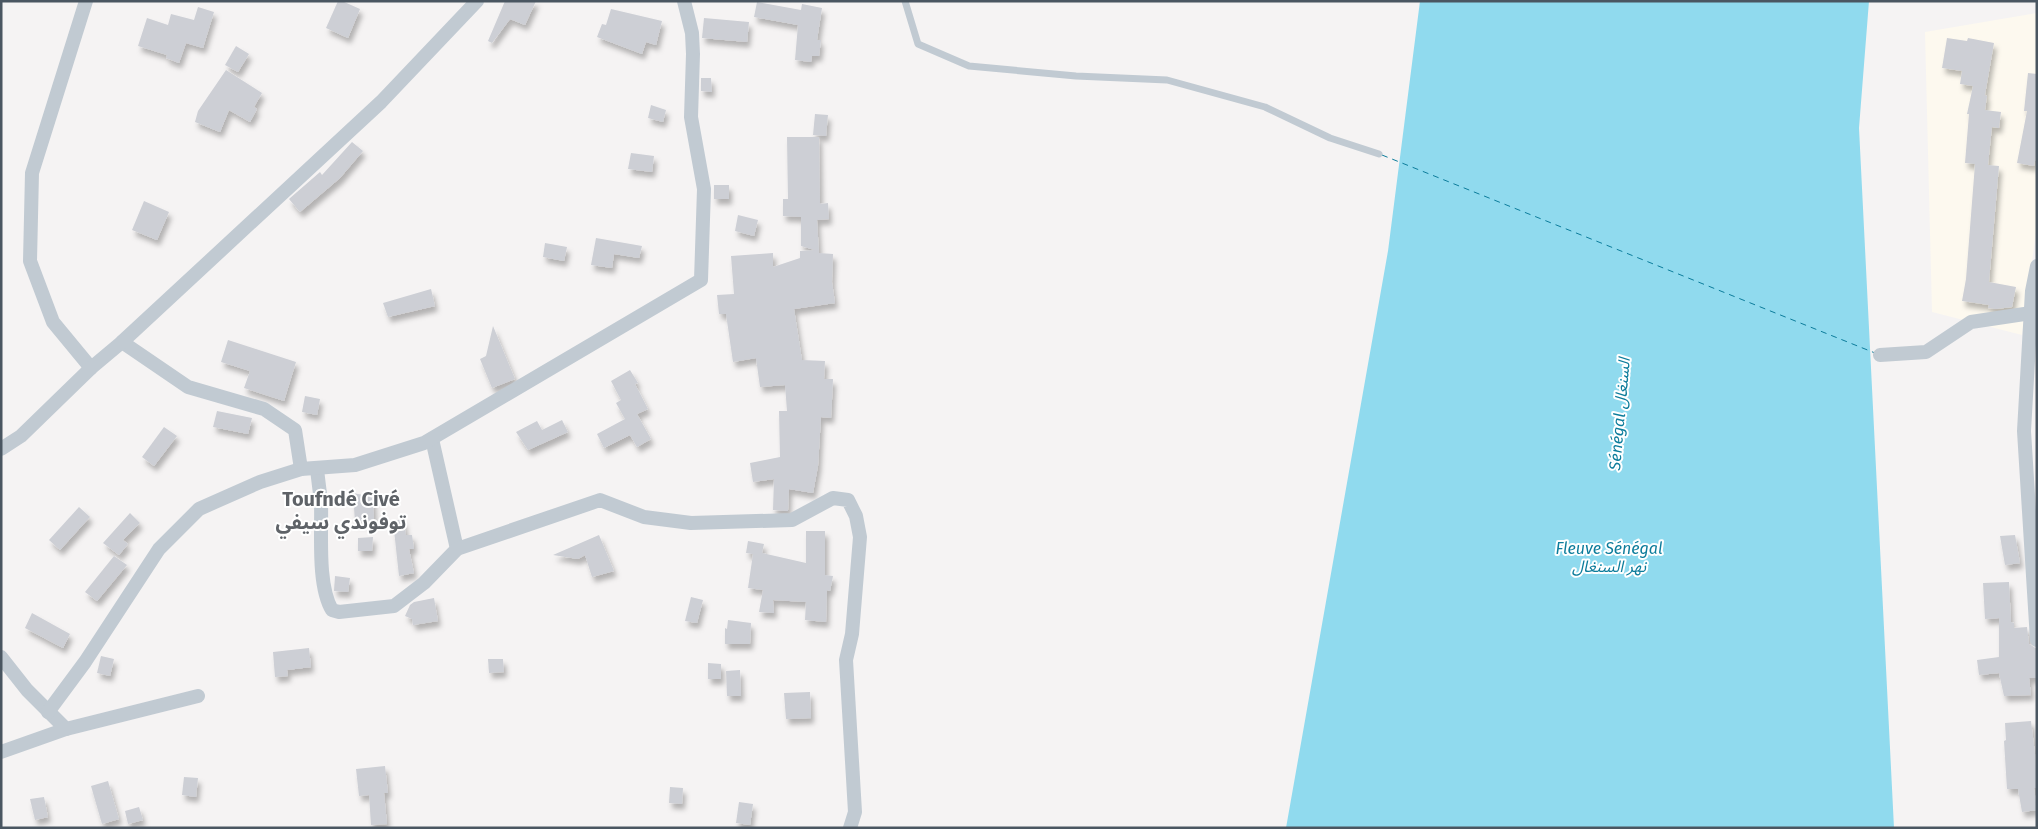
<svg xmlns="http://www.w3.org/2000/svg" width="2038" height="829" font-family="'Fira Sans','Noto Sans Arabic',sans-serif">
  <style>
    .commercial { fill: #fdf9ef }
    .water { fill: #90daee }
    .lines { fill: none; stroke-linecap: round; stroke-linejoin: round }
    .ferry { stroke: #0c7c9b; stroke-width: 1; stroke-dasharray: 6 5; stroke-linecap: butt }
    .building { fill: #cdcfd5; filter: url(#shadow) }
    .service { stroke: #c1cad2; stroke-width: 7 }
    .minor { stroke: #c1cad2; stroke-width: 14 }
    .labels { text-anchor: middle; stroke-width: 4; stroke-linejoin: round; paint-order: stroke }
    .water-label { font-size: 16px; font-style: italic; fill: #0c7c9b; stroke: #fff }
    .district-label { font-size: 20px; font-weight: bold; fill: #5f6368; stroke: #fff }
  </style>
  <defs>
    <filter id="shadow"><feDropShadow dx="3" dy="5.5" stdDeviation="2.5" flood-color="#0004"/></filter>
  </defs>
  <rect width="100%" height="100%" fill="#f5f3f3"/>
  <path class="commercial" d="M2037,13v212l-15,110 -90,-23 -7,-280z"/>
  <path class="water" d="M1420,1h449l-10,127 35,700h-608l102,-577z"/>
  <g class="lines">
    <path class="ferry" d="M1382,155l493,198"/>
  </g>
  <g class="building">
    <path d="M338,1h4l18,8 -12,29 -22,-10z"/>
    <path d="M505,1h31l-11,24 -15,-6 -18,24 -4,-2z"/>
    <path d="M757,2l44,8 1,-6 20,4 -5,32h4l-2,16h-7l-1,6 -16,-2 3,-35 -44,-8z"/>
    <path d="M198,7l16,5 -11,36 -17,-5 -7,20 -13,-5 1,-3 -29,-9 9,-28 21,7 3,-11 23,6z"/>
    <path d="M611,9l51,12 -6,24 -10,-3 -4,12 -45,-17 5,-13 4,1z"/>
    <path d="M704,18l45,4 -2,20 -45,-4z"/>
    <path d="M1947,38l20,3 1,-3 26,5 -9,52 2,1 -2,14 16,2 -2,16 -7,-1 -4,38 11,1 -10,116 27,5 -4,20 -16,2 -8,-1 1,-3 -27,-4 4,-22 9,-115 -10,-1 4,-49h-2l6,-28 -13,-2 2,-13 -20,-3z"/>
    <path d="M236,46l13,8 -11,18 -13,-7z"/>
    <path d="M226,70l36,23 -8,14 3,2 -7,13 -21,-12 -9,22 -25,-10 3,-11z"/>
    <path d="M2028,73l9,1v77l-3,15 -17,-3 10,-52h-3z"/>
    <path d="M701,78h10l1,14 -11,-1z"/>
    <path d="M651,105l15,5 -3,12 -15,-4z"/>
    <path d="M815,114l13,1 -2,21 -13,-1z"/>
    <path d="M787,137h32l1,67 8,-1 1,16 -12,1 2,33 14,1 -1,28 3,21 -41,6 8,51 23,1 -1,18h9l-1,21 -1,18 -10,-1 -3,49 -5,27 -24,-4 -1,22 -15,-1 1,-31 -21,3 -3,-19 30,-6 -1,-46h8l-2,-26 -25,2 -4,-29 -23,4 -7,-48h-7l-2,-19 17,-1 -3,-38 42,-3v14l27,-9v-7l15,-1 -14,-4v-29l-18,-1v-17h5z"/>
    <path d="M352,142l11,9 -23,27 -40,34 -11,-13 31,-27 2,3z"/>
    <path d="M631,153l23,3 -2,16 -24,-3z"/>
    <rect x="714" y="185" width="15" height="14"/>
    <path d="M144,201l25,11 -12,28 -25,-10z"/>
    <path d="M738,215l20,5 -4,16 -19,-5z"/>
    <path d="M596,238l46,8 -3,12 -25,-4 -2,14 -21,-3z"/>
    <path d="M545,243l22,4 -3,14 -21,-4z"/>
    <path d="M431,289l4,17 -47,11 -5,-14z"/>
    <path d="M493,326l22,53 -23,9 -12,-29 6,-3z"/>
    <path d="M228,340l68,22 -12,39 -40,-13 6,-17 -29,-9z"/>
    <path d="M630,370l8,13 -3,1 13,25 -11,5 14,25 -14,8 -7,-12 -26,13 -7,-14 28,-15 -9,-16 5,-3 -10,-19z"/>
    <path d="M305,396l15,3 -3,16 -15,-3z"/>
    <path d="M217,411l35,7 -4,16 -35,-7z"/>
    <path d="M562,420l6,12 -40,18 -12,-18 21,-11 5,9z"/>
    <path d="M164,427l13,9 -23,30 -12,-9z"/>
    <path d="M353,493l20,4 1,24 -19,1z"/>
    <path d="M79,507l11,10 -30,33 -11,-10z"/>
    <path d="M130,513l10,10 -17,17 5,4 -9,11 -16,-12z"/>
    <path d="M403,519l3,16h6l2,14h-5l5,24 -15,3 -6,-55z"/>
    <path d="M806,531h19v44l8,1 -3,15 -3,-1 -1,32 -21,-2 1,-18 -33,-2 1,13 -15,-1 4,-22 -15,-2 5,-34 -7,-1 2,-12 16,3 -2,9 44,10z"/>
    <path d="M599,535l15,36 -22,6 -7,-22 -7,4 -25,-4z"/>
    <path d="M2015,535l5,28 -15,2 -5,-29z"/>
    <path d="M373,537l-1,14h-14v-13z"/>
    <path d="M114,556l13,9 -30,36 -12,-9z"/>
    <path d="M335,576l15,2 -2,14 -14,-1z"/>
    <path d="M2009,582l2,40 3,1v5l13,-1 2,17 8,5v29h-8l2,17 -27,1 -5,-23 -20,2 -2,-15 22,-3v-39l-14,1 -2,-36z"/>
    <path d="M691,597l12,3 -6,23 -12,-2z"/>
    <path d="M434,598l4,23 -25,4 -1,-6 -7,-3 5,-11 4,-3z"/>
    <path d="M32,613l38,21 -7,14 -38,-20z"/>
    <path d="M728,620l23,3 -1,21h-25v-16l2,1z"/>
    <path d="M309,648l2,19 -24,3 1,6 -13,1 -2,-25z"/>
    <path d="M101,656l13,3 -4,17 -13,-3z"/>
    <path d="M488,659h15l1,13 -15,1z"/>
    <path d="M708,663l13,1v15h-13z"/>
    <path d="M740,670l1,26h-14l-1,-25z"/>
    <path d="M810,692l1,26 -25,1 -2,-26z"/>
    <path d="M2031,721l4,33 2,34h-3l3,22 -15,2 -4,-23h-11l-3,-48 2,-1 -1,-17z"/>
    <path d="M385,766l3,27h-4l3,31 -16,1 -2,-30 -10,1 -3,-27z"/>
    <path d="M184,777l14,1 -2,19 -14,-2z"/>
    <path d="M108,781l11,38 -17,5 -11,-38z"/>
    <path d="M670,787l13,1 -1,16 -13,-1z"/>
    <path d="M44,797l4,20 -13,3 -5,-21z"/>
    <path d="M739,802l14,2 -3,21 -14,-2z"/>
    <path d="M139,807l4,13 -15,4 -3,-13z"/>
  </g>
  <g class="lines">
    <path class="service" d="M905,1l13,43 51,22 107,10 91,4 98,27 65,31 49,16"/>
    <g class="minor">
      <path d="M86,1l-54,172 -2,88 23,61 38,46"/>
      <path d="M2037,266l-5,25 -8,140 13,209"/>
      <path d="M122,342l66,45 76,22 31,21 6,39"/>
      <path d="M1880,355l46,-3 45,-30 60,-9"/>
      <path d="M432,439l25,110"/>
      <path d="M1,449l20,-13 70,-68 31,-26 259,-240 96,-101"/>
      <path d="M317,468c1,12 3,24 4,35 1,29 -4,82 11,107l7,2 55,-6 30,-23 33,-34 143,-49 44,17 47,6 101,-3 41,-22 15,2 8,16 4,21 -8,97 -6,26 9,152 -5,16"/>
      <path d="M1,657l26,33 39,39"/>
      <path d="M48,712l37,-50 74,-113 40,-40 61,-27 41,-13 54,-4 69,-22 277,-163 3,-91 -13,-72 2,-63 -1,-21 -8,-32"/>
      <path d="M1,752l65,-23 132,-33"/>
    </g>
  </g>
  <g class="labels">
    <g class="water-label">
      <text transform="translate(1619 414) rotate(-85)" y="6">Sénégal السنغال</text>
      <text x="1609" y="554">Fleuve Sénégal<tspan x="1609" dy="18">نهر السنغال</tspan></text>
    </g>
    <g class="district-label">
      <text x="341" y="506">Toufndé Civé<tspan x="341" dy="23">توفوندي سيفي</tspan></text>
    </g>
  </g>
  <rect width="2038" height="829" fill="none" stroke="#4a5661" stroke-width="5"/>
</svg>
